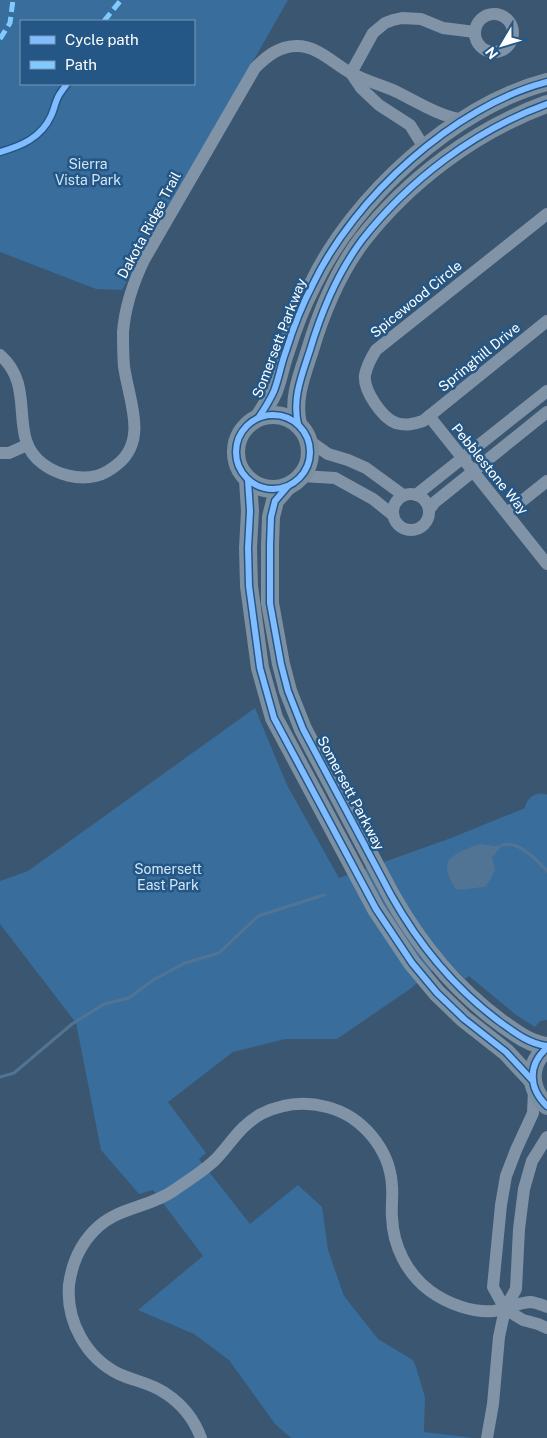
<svg xmlns="http://www.w3.org/2000/svg" width="547" height="1438" font-family="'Public Sans',sans-serif">
  <style>
    .green { fill: #386d9c; fill-rule: evenodd }
    .water { fill: #527494 }
    .lines { fill: none; stroke-linecap: round; stroke-linejoin: round }
    .stream { stroke: #527494; stroke-width: 3 }
    .minor { stroke: #8193a6; stroke-width: 12 }
    .secondary { stroke: #7c90a1; stroke-width: 18 }
    .quiet { stroke: #80caff; stroke-width: 5; stroke-dasharray: 10 5; stroke-linecap: butt }
    .cycleway-casing { stroke: #245786; stroke-width: 9 }
    .cycleway { stroke: #80bcff; stroke-width: 6 }
    .labels { text-anchor: middle; stroke-width: 5; stroke-linejoin: round; paint-order: stroke }
    .park-label { font-size: 14px; fill: #d2e6f7; stroke: #245786 }
    .street-label { font-size: 14px; fill: #fff; stroke: #245786 }
  </style>
  <rect width="100%" height="100%" fill="#3a5670"/>
  <g class="green">
    <path d="M0,0h288l-166,290 -26,-1 -96,-37zM21,21h173v63h-173z"/>
    <path d="M255,708l32,77 52,93 112,-40 74,-30c1,-10 12,-18 22,-13v225l-7,1 -5,6 -19,-12 -47,-39 -4,3 -19,-20 -36,30 -73,50h-52l-52,13 -65,50 38,51 -7,6 51,65 48,-39 24,22 6,43 16,46 34,43 35,21 2,4 10,33 -1,35 50,6h-183l-16,-14 -46,-64 -35,-26 -56,-24 65,-54 -50,-66 -14,4 -38,-44 -25,-127 -76,-99v-43l28,-10z"/>
  </g>
  <path class="water" d="M481,844l14,2 8,-1c-5,4 -6,8 -11,12l3,13 -4,9 -6,8c-9,0 -21,4 -30,2 -3,-6 -9,-17 -8,-24 1,-10 25,-19 34,-21z"/>
  <g class="lines">
    <g class="stream">
      <path d="M503,845c15,-5 34,15 44,26"/>
      <path d="M0,1077l14,-4 58,-49 32,-20 25,-6 24,-18 32,-17 34,-10 39,-37 66,-21"/>
    </g>
    <g class="minor">
      <circle cx="494" cy="33" r="19"/>
      <path d="M351,73l22,-40 12,-10 8,-3 9,-2 19,1 22,9 32,4"/>
      <path d="M351,73l10,15 18,17 31,20 15,24"/>
      <path d="M547,214l-171,136c-5,8 -9,15 -11,25 -2,15 17,43 31,48 10,3 18,1 27,-2l124,-100"/>
      <path d="M0,355c38,33 6,82 43,109 15,11 35,16 53,12 9,-2 16,-7 23,-13 29,-25 9,-65 5,-97 -1,-11 -1,-22 -1,-34 2,-25 10,-49 21,-72l111,-192c12,-12 24,-22 42,-22 21,0 37,18 54,27 14,8 31,12 46,19 22,11 42,24 66,28"/>
      <path d="M429,416l118,148"/>
      <path d="M308,440l20,14 20,6 18,8 37,27"/>
      <path d="M0,453h9l18,-8"/>
      <path d="M302,476l33,2 38,21 20,16"/>
      <circle cx="411" cy="512" r="18"/>
      <path d="M416,495l131,-104"/>
      <path d="M429,510l6,-8 112,-90"/>
      <path d="M507,513l40,-32"/>
      <path d="M505,1309l-12,-22 8,-82 5,-29 10,-26 17,-37 1,-23"/>
      <path d="M505,1309l18,11 15,4 9,4"/>
      <path d="M201,1438c-7,-19 -19,-34 -36,-45 -14,-10 -31,-12 -46,-19 -33,-16 -53,-53 -50,-89 3,-23 13,-44 30,-59 22,-19 51,-19 74,-35 14,-10 31,-20 43,-32 15,-16 25,-34 45,-45 20,-10 43,-13 66,-7 35,9 63,42 65,79 1,10 -1,21 0,31 1,29 15,57 38,74 18,13 43,22 64,20 12,-2 24,-8 36,-9 5,0 12,3 17,5"/>
      <path d="M487,1438l6,-34 6,-67 6,-28 11,-20 3,-60 5,-40 8,-28 15,-24"/>
    </g>
    <g class="secondary">
      <circle cx="273" cy="452" r="37"/>
      <path d="M259,417c6,-9 11,-17 15,-26 5,-13 7,-27 12,-40 7,-23 16,-46 27,-67 41,-86 141,-178 234,-202"/>
      <path d="M298,424c-6,-26 4,-49 12,-74 11,-37 28,-78 52,-110 47,-60 113,-110 185,-136"/>
      <path d="M248,480l2,31 -2,37 1,38 11,82 14,50 102,191 36,54 25,30 27,26 42,33 26,28"/>
      <path d="M287,487l-12,14 -4,16 -1,28v58l11,61 7,27 15,38 88,166c28,50 63,93 109,127 14,10 29,22 47,24"/>
      <path d="M547,1048c-20,17 -18,41 0,58"/>
    </g>
    <g class="quiet">
      <path d="M104,21l17,-21"/>
      <path d="M0,39l10,-16 3,-23"/>
    </g>
    <g class="cycleway-casing">
      <g id="cycleway">
        <path d="M0,152c21,-6 41,-14 51,-36 3,-6 4,-13 7,-19 2,-4 6,-9 9,-13"/>
        <circle cx="273" cy="452" r="37"/>
        <path d="M259,417c6,-9 11,-17 15,-26 5,-13 7,-27 12,-40 7,-23 16,-46 27,-67 41,-86 141,-178 234,-202"/>
        <path d="M298,424c-6,-26 4,-49 12,-74 11,-37 28,-78 52,-110 47,-60 113,-110 185,-136"/>
        <path d="M248,480l2,31 -2,37 1,38 11,82 14,50 102,191 36,54 25,30 27,26 42,33 26,28"/>
        <path d="M287,487l-12,14 -4,16 -1,28v58l11,61 7,27 15,38 88,166c28,50 63,93 109,127 14,10 29,22 47,24"/>
        <path d="M547,1048c-20,17 -18,41 0,58"/>
      </g>
    </g>
    <use href="#cycleway" class="cycleway"/>
  </g>
  <g class="labels">
    <g class="park-label">
      <text x="88" y="169">Sierra<tspan x="88" dy="16">Vista Park</tspan></text>
      <text x="168" y="874">Somersett<tspan x="168" dy="16">East Park</tspan></text>
    </g>
    <g class="street-label">
      <text transform="translate(149 225) rotate(-62)" y="5">Dakota Ridge Trail</text>
      <text transform="translate(416 299) rotate(-39)" y="5">Spicewood Circle</text>
      <text transform="translate(279 338) rotate(-69)" y="5">Somersett Parkway</text>
      <text transform="translate(479 357) rotate(-39)" y="5">Springhill Drive</text>
      <text transform="translate(490 469) rotate(51)" y="5">Pebblestone Way</text>
      <text transform="translate(351 793) rotate(62)" y="5">Somersett Parkway</text>
    </g>
  </g>
  <rect x="20" y="20" width="175" height="65" fill="#245786" stroke="#7c9ab6"/>
  <rect x="30" y="36" width="25" height="8" fill="#80bcff" stroke="#7c9ab6"/>
  <text x="65" y="45" font-size="15" fill="#ffffff">Cycle path</text>
  <rect x="30" y="61" width="25" height="8" fill="#80caff" stroke="#7c9ab6"/>
  <text x="65" y="70" font-size="15" fill="#ffffff">Path</text>
  <g transform="translate(502 45) rotate(232)" stroke="#245786" stroke-width="4" paint-order="stroke">
  <path d="M0-4L9 19L0 12L-9 19Z" fill="#ffffff"/>
  <text y="-8" font-size="14" font-weight="bold" text-anchor="middle" fill="#ffffff">N</text>
  </g>
</svg>
